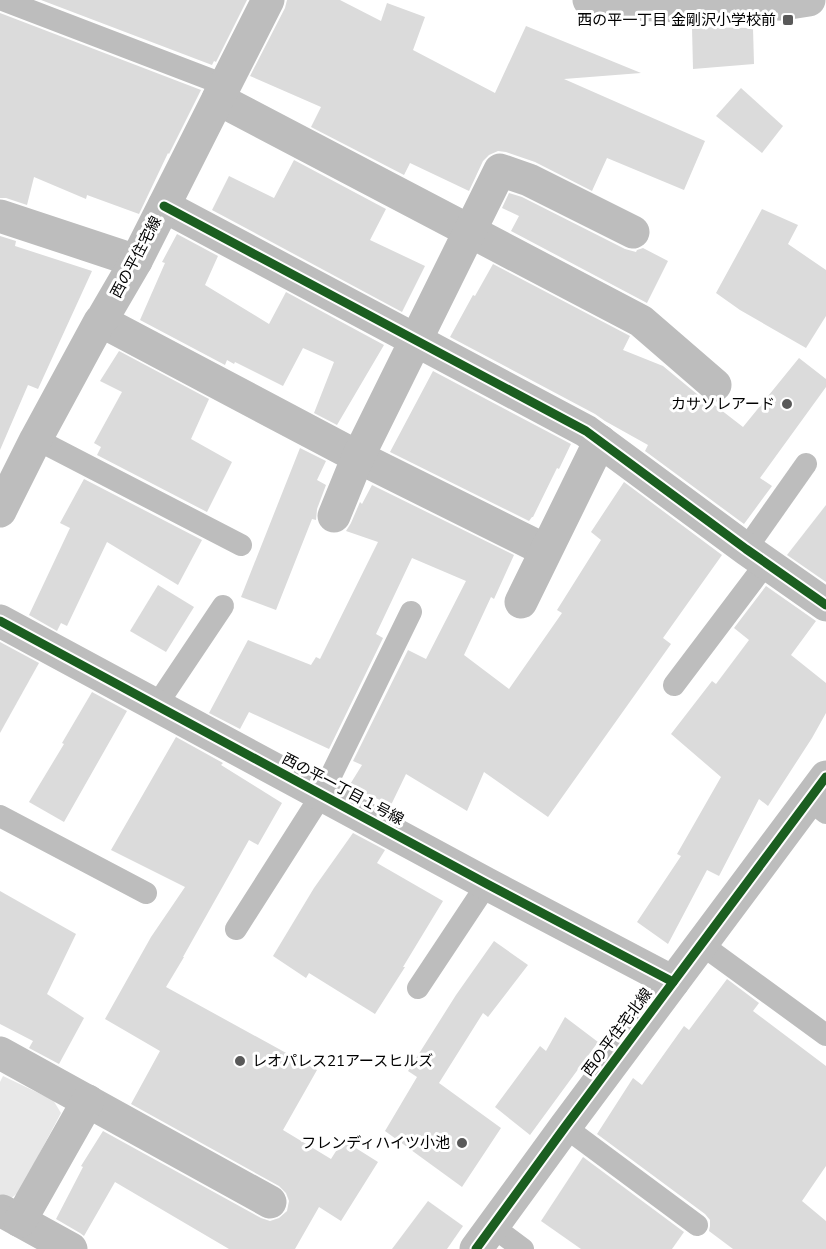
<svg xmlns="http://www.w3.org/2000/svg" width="826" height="1249" font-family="'Nunito Sans','Noto Sans JP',sans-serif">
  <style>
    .green { fill: #e8e8e8 }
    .building { fill: #dbdbdb }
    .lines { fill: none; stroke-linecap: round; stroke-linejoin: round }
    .lane { stroke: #bdbdbd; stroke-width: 22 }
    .street { stroke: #bdbdbd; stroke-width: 33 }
    .secondary { stroke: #bfbfbf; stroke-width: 33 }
    .cycleway-casing { stroke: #fff; stroke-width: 13 }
    .cycleway { stroke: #1b5e20; stroke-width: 9 }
    .poi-dot { fill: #595959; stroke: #fff; stroke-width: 2 }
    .labels { text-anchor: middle; stroke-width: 6; stroke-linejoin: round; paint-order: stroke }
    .poi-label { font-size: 15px; fill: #000; stroke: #fff; text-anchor: end }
    .street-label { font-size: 15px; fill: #000; stroke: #fff }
  </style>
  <rect width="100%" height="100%" fill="#fff"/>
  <path class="green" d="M3,1076l50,24 8,13 -42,79 -9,7 -10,-5v-112z"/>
  <g class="building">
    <path d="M41,0h206l-31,62 -2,-1 -2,4z"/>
    <path d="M287,0h53l41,21 6,-18 38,14 -12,33 82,43 31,-67 115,47 -77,6 141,62 -21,49 -77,-32 -15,33 -57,-29 -29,-10 -8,-1 -9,4 -6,6 -14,30 -59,-28 -6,12 -93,-48 10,-20 -71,-31 35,-68z"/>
    <path d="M0,13l201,77 -32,64 -1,-1 -29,61 -52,-19 -1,4 -52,-22 -7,28 -21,-7h-6z"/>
    <path d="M692,27l61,1 1,36 -61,5z"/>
    <path d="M741,88l42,38 -21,27 -46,-37z"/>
    <path d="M294,160l92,49 -16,31 55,26 -23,46 -190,-102 17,-34 45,22z"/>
    <path d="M509,193l13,4 103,52 11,3 1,-2 6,-2 25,13 -21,42 -136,-72 8,-15 -17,-8z"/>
    <path d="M762,209l36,16 -10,19 38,26v46l-20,32 -66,-38 -24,-17z"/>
    <path d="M177,234l41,22 -13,29 64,39 17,-32 98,53 -47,80 -23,-12 20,-51 -31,-14 -20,38 -48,-24 -1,2 -7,-4 -2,5 -85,-45 25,-57 -3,-1z"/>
    <path d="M0,236l16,5 -1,5 77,25 -54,118 -10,-4 -28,65z"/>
    <path d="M493,264l137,72 -7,14 40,16 40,33 9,4 31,24 56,-69 27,21v8l-66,91 12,8 -28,38 -99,-73 3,-6 -43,-24 -10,-7 -145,-77 23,-42 2,1z"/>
    <path d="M119,351l90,48 -18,40 41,23 -25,50 -110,-57 4,-8 -7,-4 28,-51 -22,-11z"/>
    <path d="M433,371l138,73 -12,25 -2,-1 -24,49h-1l-3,4 -139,-69z"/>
    <path d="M300,448l26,13 -9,19 9,5 -9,24 -1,11 -4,-1 -36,91 -35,-13z"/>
    <path d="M84,479l118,61 -24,45 -71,-43 -40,84 -6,-3 -4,8 -28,-16 41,-87 -10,-5z"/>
    <path d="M624,482l98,73 -59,83 8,6 -123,173 -64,-45 -17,39 -61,-37 -15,31 -42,-19 13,-21 -9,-4 55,-111 18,9 40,-78 -54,-23 -36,76 7,4 -54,111 -80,-37 -9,17 -31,-16 39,-73 63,25 5,-8 4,2 58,-117 -32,-11 5,-8 9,-21 2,2 10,-19 142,70 -20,44 -3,-2 -27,58 45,34 53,-76 -5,-3 44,-70 -10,-8z"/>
    <path d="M826,505v77l-39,-27z"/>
    <path d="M158,585l36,22 -28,45 -36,-21z"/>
    <path d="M766,586l50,35 -25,34 35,28v30l-14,25 -44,68 -9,-7 -40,77 -12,-6 -39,74 -31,-22 44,-66 -4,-2 44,-77 -50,-43 41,-53 4,3 33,-44 -15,-12z"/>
    <path d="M0,642l39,21 -39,70z"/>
    <path d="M92,692l35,19 -63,111 -35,-20 35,-58 -2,-1z"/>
    <path d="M176,737l47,26 -2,2 61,38 -24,42 -9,-5 -66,117h1l-18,30 151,83 -34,60 48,29 12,-19 35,22 -37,59 -22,-14 -24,42h-66l-114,-67 -31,54 -4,-3 -24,-14 27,-52 -2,-1 22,-35 158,87 9,3 9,-3 8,-7 2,-10 -3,-8 -7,-7 -148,-82 29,-53 -55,-32 46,-82 34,-50 -74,-37z"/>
    <path d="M353,833l32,17 -8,13 66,38 -40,66h2l-30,47 -66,-41 -3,5 -33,-22 41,-68z"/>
    <path d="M0,891l76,43 -29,60 37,24 -25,46 -30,-16 4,-7 -33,-17z"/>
    <path d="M494,941l34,24 -40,52 -5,-4 -44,70 62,45 -39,59 -77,-56 32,-54 -9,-6 48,-76z"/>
    <path d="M727,979l32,24 -6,8 73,55v100l-24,35 24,20v28h-93l-24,-18 1,-5v-6l-5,-6 -108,-80 36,-56 9,7 42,-59 5,4z"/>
    <path d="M565,1017l33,25 -68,93 -35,-28 45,-61 6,5z"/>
    <path d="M583,1157l101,75 -12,17h-91l-40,-28z"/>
    <path d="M428,1201l35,25 -16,23h-55z"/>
  </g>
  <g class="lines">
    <g class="lane">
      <path d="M3,0l222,85"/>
      <path d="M36,439l205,106"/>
      <path d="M746,549l60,-85"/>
      <path d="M674,685l93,-123"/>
      <path d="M156,706l67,-100"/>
      <path d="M809,800l17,13"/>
      <path d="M0,816l146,77"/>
      <path d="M236,929l86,-135 89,-182"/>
      <path d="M701,944l125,91"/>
      <path d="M418,988l69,-104"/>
      <path d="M565,1127l132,98"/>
      <path d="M493,1227l30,22"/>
    </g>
    <g class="street">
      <path d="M218,99l423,222 74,64"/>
      <path d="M164,206l422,225 160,118 80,56"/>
      <path d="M0,216l136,45"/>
      <path d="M101,321l257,136 187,93"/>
      <path d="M0,511l36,-72 64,-118h1l35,-60 132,-261"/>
      <path d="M334,516l24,-59 142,-287 29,10 104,52"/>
      <path d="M521,602l79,-161"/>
      <path d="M0,621l487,263 186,98"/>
      <path d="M0,1053l270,149"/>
      <path d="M2,1211l69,38"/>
      <path d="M20,1221l68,-120"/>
      <path d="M476,1249l89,-122 261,-350"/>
    </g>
    <path class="secondary" d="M589,0l19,3 72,3 103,-2 26,-4"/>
    <g class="cycleway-casing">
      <g id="cycleway">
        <path d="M164,206l422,225 160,118 80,56"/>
        <path d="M0,621l487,263 186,98"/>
        <path d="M476,1249l89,-122 261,-350"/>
      </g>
    </g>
    <use href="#cycleway" class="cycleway"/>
  </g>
  <g class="poi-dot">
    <rect x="782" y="14" width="12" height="12" rx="3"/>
    <circle cx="787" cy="404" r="6"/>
    <circle cx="240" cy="1061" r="6"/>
    <circle cx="462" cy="1143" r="6"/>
  </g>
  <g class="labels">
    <g class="poi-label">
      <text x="776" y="25">西の平一丁目 金剛沢小学校前</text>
      <text x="775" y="409">カサソレアード</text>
      <text x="252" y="1066" text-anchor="start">レオパレス21アースヒルズ</text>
      <text x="450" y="1148">フレンディハイツ小池</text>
    </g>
    <g class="street-label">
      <text transform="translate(136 257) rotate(-62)" y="5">西の平住宅線</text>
      <text transform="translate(343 789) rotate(28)" y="5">西の平一丁目１号線</text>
      <text transform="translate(617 1032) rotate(-53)" y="5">西の平住宅北線</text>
    </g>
  </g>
</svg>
